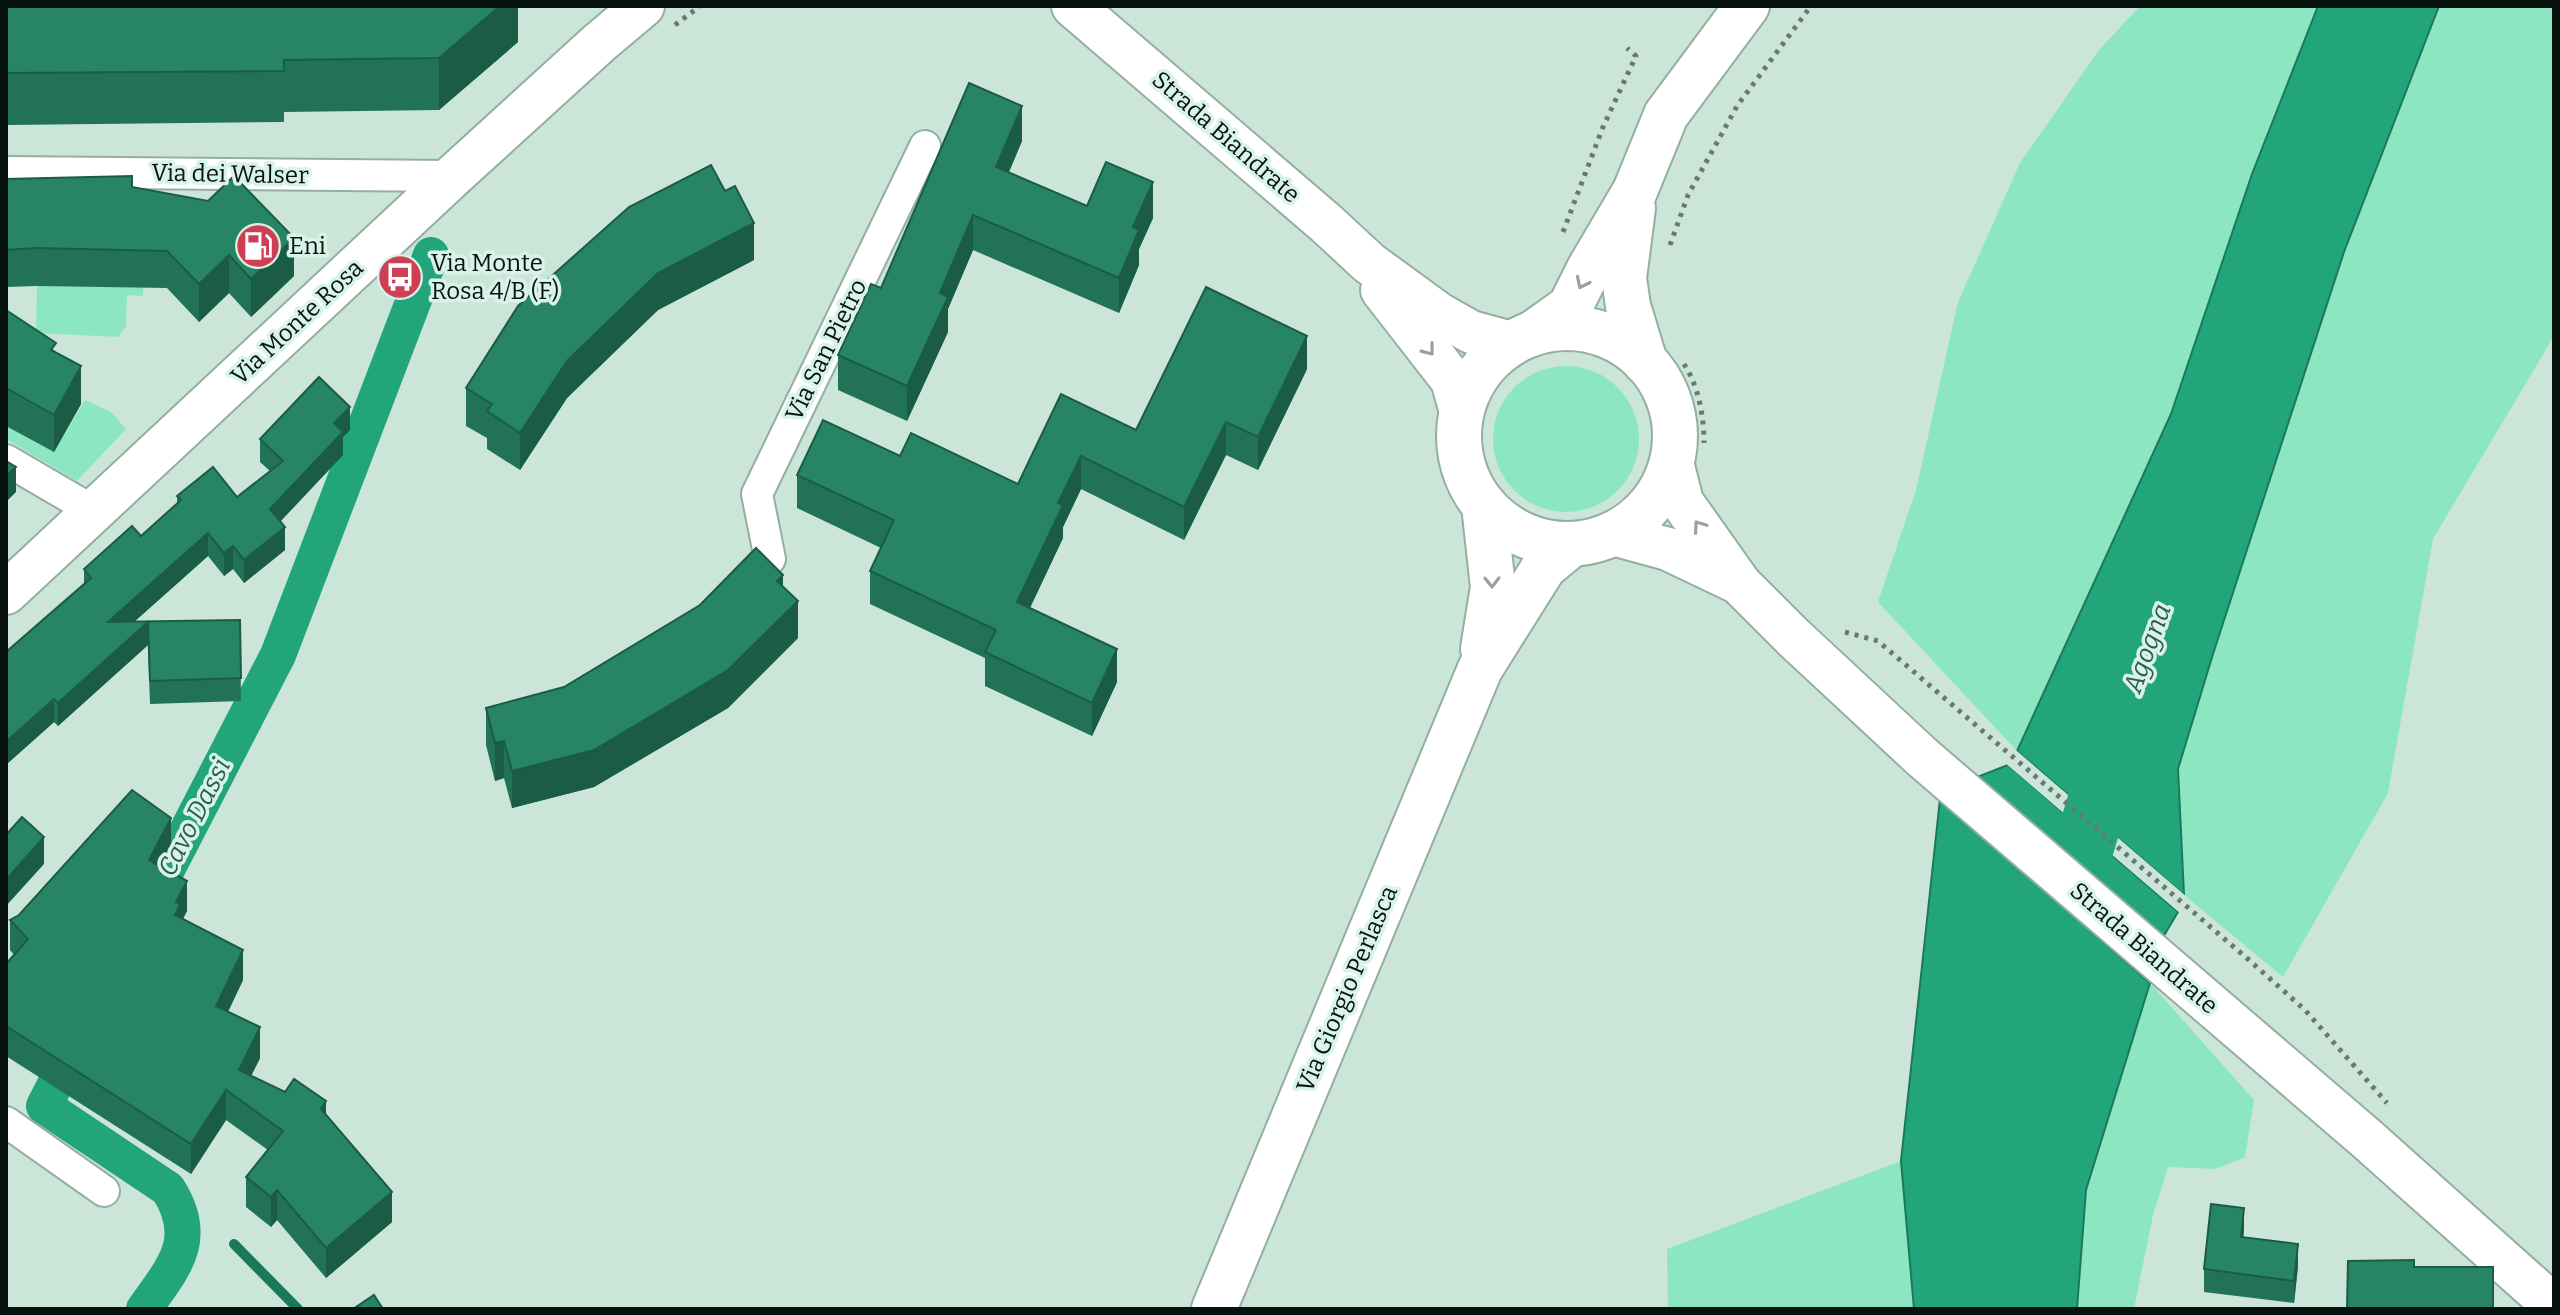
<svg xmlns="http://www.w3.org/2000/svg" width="2560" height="1315" font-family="Bitter,serif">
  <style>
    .green { fill: #8de6c2 }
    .water { fill: #23a57c; stroke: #1b795b; stroke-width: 2 }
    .pier { fill: #cbe6d9 }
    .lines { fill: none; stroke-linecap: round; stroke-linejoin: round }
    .stream { stroke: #1b795b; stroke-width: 10 }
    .canal { stroke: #23a57c; stroke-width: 36 }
    .river { stroke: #23a57c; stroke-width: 60 }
    .minor-casing { stroke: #94aea2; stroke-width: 34 }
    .secondary-casing { stroke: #94aea2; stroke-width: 46 }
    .primary-casing { stroke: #94aea2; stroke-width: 48 }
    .path { stroke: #677a71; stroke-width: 5; stroke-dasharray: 4 6; stroke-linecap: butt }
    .minor { stroke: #fff; stroke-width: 30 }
    .secondary { stroke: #fff; stroke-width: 42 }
    .primary { stroke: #fff; stroke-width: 44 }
    .wall { fill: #227257 }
    .shaded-wall { fill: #1b5c47 }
    .building { fill: #278465; stroke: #1b5c47; stroke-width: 2 }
    .oneway { stroke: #9ca09f }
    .labels { text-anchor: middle; stroke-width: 7; stroke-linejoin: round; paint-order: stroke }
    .street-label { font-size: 24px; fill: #08120e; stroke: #d8f3e7 }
    .poi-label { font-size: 24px; fill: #08120e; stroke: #d8f3e7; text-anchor: start }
    .water-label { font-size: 26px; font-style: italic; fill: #2c5c4a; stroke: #d8f3e7 }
  </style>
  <rect width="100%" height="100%" fill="#cbe6d9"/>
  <g class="green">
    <path d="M2140,6h178l-66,168 -81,240 -154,337 -139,-149 38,-112 42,-188 62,-139 79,-113z"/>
    <path d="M2439,6h115v330l-121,203 -45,254 -105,184 -99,-82 -6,-126 35,-115 131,-402z"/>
    <path d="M148,208l-5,88 -16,-1 -1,31 -8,11 -82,-4 1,-47 95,1z"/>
    <circle cx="1566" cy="439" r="73"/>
    <path d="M85,400l26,12 15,17 -49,52 -71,-42v-13l48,26z"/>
    <path d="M2150,983l104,117 -9,57 -29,12 -48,-2 -15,48 -19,94h-57l9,-119z"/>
    <path d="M1901,1161l13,148h-246l-1,-60z"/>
  </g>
  <g class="water">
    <path d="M2318,6h121l-95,246 -131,402 -35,115 6,126 -167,-144 154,-337 81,-240z"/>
    <path d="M2008,765l170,147 -16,27 -190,-160z"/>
    <path d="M1940,799l210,184 -64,207 -9,119h-163l-13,-148z"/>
  </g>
  <g class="pier">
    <path d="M2014,748l3,3 170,146 -6,1 -167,-144z"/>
    <path d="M2008,761l173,148v5l-177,-152z"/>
  </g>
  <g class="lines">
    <path class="stream" d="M234,1244l64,65"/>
    <g class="canal">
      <path d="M144,914l134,-259 153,-400"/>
      <path d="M76,1044l-32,62 124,83c32,50 6,78 -24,120"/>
    </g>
    <path class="river" d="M2065,911l51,-172"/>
    <g class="minor-casing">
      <g id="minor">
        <path d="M6,172l447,4"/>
        <path d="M6,460l89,52"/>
        <path d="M770,559l-13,-65 168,-348"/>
        <path d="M6,1122l98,69"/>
      </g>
    </g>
    <g class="secondary-casing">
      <g id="secondary">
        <path d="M1073,6l254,218 42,39 70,51 32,18 40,11"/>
        <path d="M1382,290l70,90 9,32"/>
        <path d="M1672,462l10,40 58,82 53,53 129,120 445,382 187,167"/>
        <path d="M1613,534l55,15 67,32"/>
        <path d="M6,593l447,-417 146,-133 44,-37"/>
      </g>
    </g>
    <g class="primary-casing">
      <g id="primary">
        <path d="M1633,208l-9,70 4,28 17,56"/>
        <circle cx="1567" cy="436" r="108"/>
        <path d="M1532,334l38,-27 19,-38 46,-78 31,-76 81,-109"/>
        <path d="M1483,649l10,-62 -9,-82"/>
        <path d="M1214,1309l266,-640 64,-102 28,-23"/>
      </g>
    </g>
    <g class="path">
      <path d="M675,25l25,-19"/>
      <path d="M1563,232l40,-105 33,-71 -9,-8"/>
      <path d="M1670,245l18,-50 49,-89 74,-100"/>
      <path d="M1684,364c15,23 20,53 20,79"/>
      <path d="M1845,632l33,9 371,319 56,50 82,93"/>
    </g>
    <use href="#minor" class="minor"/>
    <use href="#secondary" class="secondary"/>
    <use href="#primary" class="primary"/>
  </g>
  <g class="wall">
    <path d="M6,6h512v36l-79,68 -155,2v10l-278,3z"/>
    <path d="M1022,141l-13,31 78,34 66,12 -14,31v16l-20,48 -146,-63 -25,59v23l-41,89 -69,-31v-35l43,-67z"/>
    <path d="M6,179l126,8 162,89 -43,41 -22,-24 -30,29 -32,-34 -130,-2 -31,1z"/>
    <path d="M754,260l-96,50 -91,88 -47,72 -33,-21v-11l-21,-12v-38z"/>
    <path d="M6,310l50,42 25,52 -27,48 -48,-26z"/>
    <path d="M1307,369l-49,101 -32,-15 -42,85 -103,-51 -18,38v11l-33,70 87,74 -25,54 -107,-50v-28l-115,-54v-33l11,-23 -84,-40v-33l103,-19 118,28 118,-54z"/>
    <path d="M350,430l-7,7v18l-63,67 5,28 -41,33 -11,-14 -9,7 -16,-20 -74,66 106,-2 1,81 -91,3 -2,-59 -90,81 -4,-4 -46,41 -2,-2v-109l78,-67v-16l57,-33 36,-33v-7l60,1 33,-26 -10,-9v-23z"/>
    <path d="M783,586l15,52 -70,70 -134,79 -82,21 -8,-30 -9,3 -9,-36v-37l78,-21z"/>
    <path d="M171,848l-10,19 26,44 -4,8 60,61 -15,32 32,46 -9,18 75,39 66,107 -66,56 -49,-58 -6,7 -25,-20v-30l22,-27 -42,-30 -35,54 -185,-118v-92l8,-9 -4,-5v-30z"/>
    <path d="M2244,1230l-1,8 55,28 -4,37 -90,-11v-23z"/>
  </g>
  <g class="shaded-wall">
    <path d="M500,6h18v36l-79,68v-52z"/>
    <path d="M1022,106v35l-26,61v-35z"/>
    <path d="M1153,182v36l-14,31v16l-20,48v-35l14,-51z"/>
    <path d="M973,215v35l-25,59v23l-41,89v-35l33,-93z"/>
    <path d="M754,223v37l-96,50 -91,88 -47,72v-37l47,-72 91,-88z"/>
    <path d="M294,238v38l-43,41v-38z"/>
    <path d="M229,255v38l-30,29v-38z"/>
    <path d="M1307,336v33l-49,101v-33z"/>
    <path d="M81,366v38l-27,48v-37z"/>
    <path d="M350,407v23l-7,7v18l-73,77v-23l64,-86z"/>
    <path d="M1226,422v33l-42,85v-33z"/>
    <path d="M1081,456v33l-18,38v11l-46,97v-33l41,-99z"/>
    <path d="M16,467v25l-10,10v-26z"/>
    <path d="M285,527v23l-41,33v-23z"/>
    <path d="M208,533v23l-100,89v-23z"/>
    <path d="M233,546v23l-9,7v-23z"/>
    <path d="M783,575v38l-6,-32z"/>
    <path d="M798,601v37l-70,70 -134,79 -82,21v-37z"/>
    <path d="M148,622v23l-90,81v-23z"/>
    <path d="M1117,649v33l-25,54v-33z"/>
    <path d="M54,699v23l-46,41v-23z"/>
    <path d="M504,741v37l-9,3v-38z"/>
    <path d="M171,818v30l-22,42v-30z"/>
    <path d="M44,837v27l-38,42v-26z"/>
    <path d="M187,881v30l-7,13 -5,21 1,-43z"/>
    <path d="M243,950v30l-27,56v-30z"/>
    <path d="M260,1027v31l-21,42v-30z"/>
    <path d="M226,1090v30l-35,54v-30z"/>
    <path d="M326,1101v30l-5,-22z"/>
    <path d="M277,1190v30l-6,7v-30z"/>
    <path d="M392,1192v30l-66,56v-30z"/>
    <path d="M2244,1208v22l-3,30v-23z"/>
    <path d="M2298,1244v22l-4,37v-22z"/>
  </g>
  <g class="building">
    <path d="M6,6h494l-61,52 -155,2v11l-278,2z"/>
    <path d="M969,83l53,23 -26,61 91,39 19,-44 47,20 -20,45 6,3 -20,48 -146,-63 -33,78 8,4 -41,89 -69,-31 33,-71 10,4z"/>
    <path d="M711,165l14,26 10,-5 19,37 -96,50 -91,88 -47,72 -33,-22 5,-7 -26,-16 52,-82 111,-99z"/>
    <path d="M132,176v11l76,14 26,-25 60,62 -43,41 -22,-24 -30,29 -32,-33 -130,-3 -31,2v-71z"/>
    <path d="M1206,287l101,49 -49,101 -32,-15 -42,85 -103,-51 -23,47 5,2 -46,97 100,47 -25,54 -107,-51 11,-22 -126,-59 24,-51 -97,-45 26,-55 77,36 11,-23 107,51 43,-90 75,36z"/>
    <path d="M6,310l50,33 -5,7 30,16 -27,49 -48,-27z"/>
    <path d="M319,377l31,30 -16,16 9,9 -73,77 15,18 -41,33 -11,-14 -9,7 -16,-20 -100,89 132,-2 1,58 -91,3 -2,-59 -90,81 -4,-4 -46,41 -2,-2v-86l85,-74 -7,-9 48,-43 9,10 40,-36 -4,-4 36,-29 24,30 46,-36 -23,-22z"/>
    <path d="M6,461l10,6 -10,9z"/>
    <path d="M756,548l27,27 -6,6 21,20 -70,69 -134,80 -82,21 -8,-30 -9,2 -9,-35 78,-21 136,-82z"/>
    <path d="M132,790l39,28 -22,42 38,21 -11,21 4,3 -5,10 68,35 -27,56 44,21 -21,43 46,22 9,-13 32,22 -5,8 71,83 -66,56 -49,-58 -6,7 -25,-20 37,-46 -57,-41 -35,54 -185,-118v-62l22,-25 -18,-19 9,-5z"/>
    <path d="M22,817l22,20 -38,43v-45z"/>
    <path d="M2211,1204l33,4 -3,29 57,7 -4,37 -90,-12z"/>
    <path d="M2414,1260v7h79v42h-146l1,-48z"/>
    <path d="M374,1295l9,14h-30z"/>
  </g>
  <defs><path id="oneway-chevron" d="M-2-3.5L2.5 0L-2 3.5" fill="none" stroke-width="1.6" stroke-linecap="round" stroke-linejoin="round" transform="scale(2)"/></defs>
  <g class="oneway">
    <use href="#oneway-chevron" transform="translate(1582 283) rotate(116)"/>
    <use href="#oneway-chevron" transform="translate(1429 350) rotate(52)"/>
    <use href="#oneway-chevron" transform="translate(1699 526) rotate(-125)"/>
    <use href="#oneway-chevron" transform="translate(1492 582) rotate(89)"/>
  </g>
  <defs>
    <g id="fuel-disc" transform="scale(2.3)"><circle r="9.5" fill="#cf3f54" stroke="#d8f3e7"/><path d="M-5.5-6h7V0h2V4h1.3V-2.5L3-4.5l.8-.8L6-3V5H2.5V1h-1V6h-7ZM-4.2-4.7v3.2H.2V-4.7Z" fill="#fff"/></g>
    <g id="bus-disc" transform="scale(2.3)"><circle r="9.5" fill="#cf3f54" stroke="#d8f3e7"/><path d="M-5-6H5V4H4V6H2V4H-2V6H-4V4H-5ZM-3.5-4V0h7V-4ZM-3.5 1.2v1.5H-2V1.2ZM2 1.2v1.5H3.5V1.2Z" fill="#fff"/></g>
  </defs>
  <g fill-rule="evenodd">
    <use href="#fuel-disc" x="258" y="246"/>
    <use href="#bus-disc" x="400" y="277"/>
  </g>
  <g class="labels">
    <g class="street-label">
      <text transform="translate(1226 137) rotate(41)" y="8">Strada Biandrate</text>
      <text transform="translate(230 174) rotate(1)" y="8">Via dei Walser</text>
      <text transform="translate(297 322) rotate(-43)" y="8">Via Monte Rosa</text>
      <text transform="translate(826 350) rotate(-64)" y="8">Via San Pietro</text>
      <text transform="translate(2144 948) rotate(41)" y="8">Strada Biandrate</text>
      <text transform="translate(1347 989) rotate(-67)" y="8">Via Giorgio Perlasca</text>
    </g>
    <g class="poi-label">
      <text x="289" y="254">Eni</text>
      <text x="431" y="271">Via Monte<tspan x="431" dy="28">Rosa 4/B (F)</tspan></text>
    </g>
    <g class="water-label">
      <text transform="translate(2147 648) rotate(-70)" y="9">Agogna</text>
      <text transform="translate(194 817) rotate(-63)" y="9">Cavo Dassi</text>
    </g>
  </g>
  <rect width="2560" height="1315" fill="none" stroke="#08120e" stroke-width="16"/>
</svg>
